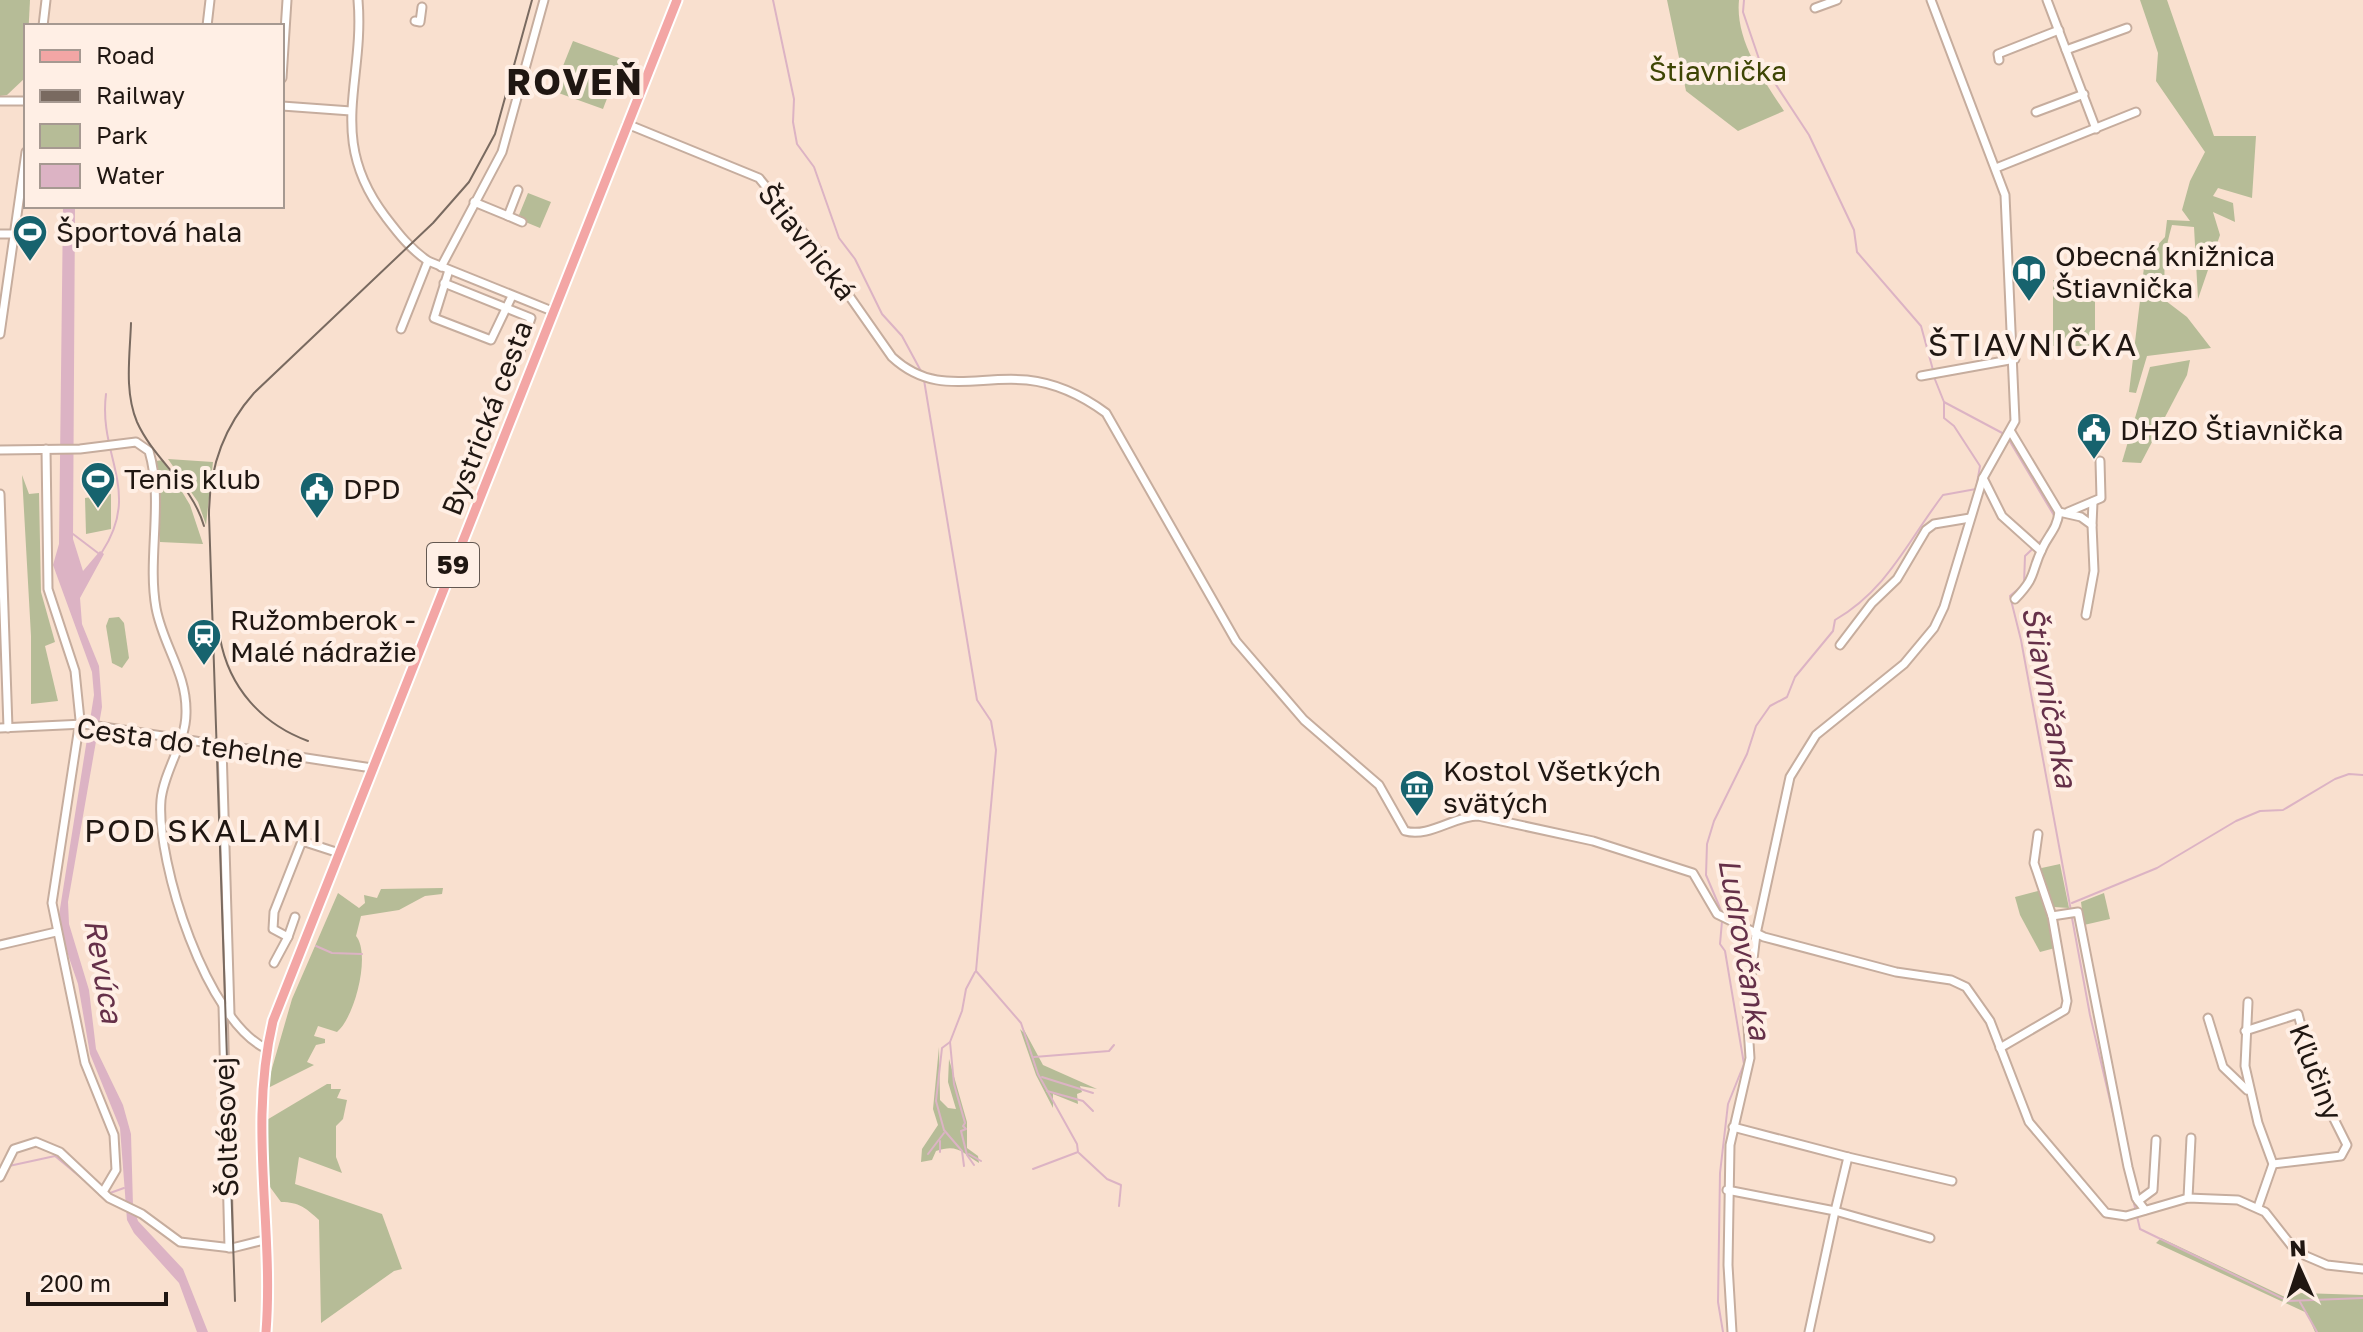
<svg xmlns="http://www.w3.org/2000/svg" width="2363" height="1332" font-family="'Golos Text',sans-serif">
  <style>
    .green { fill: #b6bc97 }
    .water { fill: #dcb3c4 }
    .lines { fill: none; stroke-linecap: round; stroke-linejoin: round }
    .stream { stroke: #dcb3c4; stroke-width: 2 }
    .minor-casing { stroke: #c6ad9e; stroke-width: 11 }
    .major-casing { stroke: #fff; stroke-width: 13 }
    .minor { stroke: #fff; stroke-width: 7 }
    .major { stroke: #f3a6a5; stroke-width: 9 }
    .rail { stroke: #796a60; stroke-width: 2 }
    .labels { text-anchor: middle; stroke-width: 8; stroke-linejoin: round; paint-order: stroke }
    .shield { fill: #ffefe5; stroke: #635851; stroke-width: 2 }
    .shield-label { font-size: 26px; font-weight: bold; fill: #201712 }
    .park-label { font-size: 28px; fill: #3e4504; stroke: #ffefe5 }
    .poi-label { font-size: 28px; fill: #201712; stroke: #ffefe5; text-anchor: start }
    .street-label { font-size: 28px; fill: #201712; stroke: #ffefe5 }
    .water-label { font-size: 30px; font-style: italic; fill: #653049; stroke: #ffefe5 }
    .quarter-label { font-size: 32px; letter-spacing: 2px; fill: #201712; stroke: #ffefe5 }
    .district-label { font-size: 36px; font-weight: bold; letter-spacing: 2px; fill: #201712; stroke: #ffefe5 }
  </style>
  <rect width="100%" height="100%" fill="#f9e0cf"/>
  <g class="green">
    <path d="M0,0h30l-4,77 -19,18 -7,1z"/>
    <path d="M1667,0h72c-4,40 24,79 45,111l-46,20 -52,-40z"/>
    <path d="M2140,0h27l47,136h42l-4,62 -34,-10 -5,8 20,7 2,19 -22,-10 7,23 -22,64 -4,-72 -22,-2c-8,27 -9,47 -6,76l21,16 24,31 -64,8 -11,37 -7,-1 16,-133 20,-22 2,-17 23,1 -8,-11 8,-29 15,-29 -49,-71 2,-28z"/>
    <path d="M573,41l49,18 -19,50 -50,-18z"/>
    <path d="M528,193l23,9 -11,26 -17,-7 1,-3 -5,-3z"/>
    <rect x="2053" y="280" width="42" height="66"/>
    <path d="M2190,360l-3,15 -46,88 -19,-1 28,-95z"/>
    <path d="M168,459l45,3 -7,63 -8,-23z"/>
    <path d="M163,460l27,45 13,39 -43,-2 -4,-81z"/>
    <path d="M22,475l7,19 10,-1 2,99 14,50 -10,4 13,55 -27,3v-68z"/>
    <path d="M111,494v35l-25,5 -1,-36z"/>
    <path d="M119,617l5,6 5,35 -7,10 -10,-5 -6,-37 3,-8z"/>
    <path d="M2060,864l9,44 -15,-1 -17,-38z"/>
    <path d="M443,888l-1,6 -17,2 -26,14 -38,6 -5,20c15,18 -1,81 -19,96l-19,-6 -4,10 11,3v4l-9,2 -9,17 7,3 -48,24 26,-90 46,-106 21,15 6,-5 -1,-8 13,3 4,-9z"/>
    <path d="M2038,891l12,23 5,34 -15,4 -20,-37 -5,-18z"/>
    <path d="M2104,893l6,26 -26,6 -3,-23z"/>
    <path d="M1023,1028l20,37 54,24 -17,-3 2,6 -5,2 1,10 -25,-10v14l-17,-33 -16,-46 3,3z"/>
    <path d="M939,1047l1,53 8,8 8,1 -8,-27 1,-23 18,63v26l11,8 1,7c-18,-11 -21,-19 -43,-12l-4,9 -11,2 1,-13 16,-24 -5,-16z"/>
    <path d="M327,1084h4v5h10l-4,9 10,2 -4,19 -7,7v31l6,16 -43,-16 -4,27 87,30 20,55 -8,2 -73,52 -2,-103c-13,-12 -20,-18 -38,-18l-11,-15 -5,-66z"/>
    <path d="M2161,1238l128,61 12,-6 62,2v37h-48l-8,-19 -151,-70z"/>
  </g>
  <path class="water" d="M63,206h12l-2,333 10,32 17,-20 4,3 -24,44 2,26 17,42 3,41 -34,195 1,22 20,66 7,59 27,56 8,29 2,72 5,15 45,48 25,63h-11l-18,-49 -45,-50 -7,-13 -7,-92 -30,-74 -12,-70 -14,-41 -5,-28 35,-220 -2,-23 -39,-107 6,-21z"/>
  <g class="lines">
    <g class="stream">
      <path d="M773,0l21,99 -1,23 4,22 17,23 25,71 16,21 27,55 20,22 20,37"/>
      <path d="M1744,0l-1,12 16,47 50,76 45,95 3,22 64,74 12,44"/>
      <path d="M1934,377l10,25 62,33"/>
      <path d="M924,380l53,320 14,21 5,29 -20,221 45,52 17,51 39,70 1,8 -45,17"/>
      <path d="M2009,440l46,77"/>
      <path d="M73,534l25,19"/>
      <path d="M2043,539l-18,17 -1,28 -14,12 11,44 50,271"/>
      <path d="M102,552c40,-61 -4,-96 4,-158"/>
      <path d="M2072,903l85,-35 79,-47 24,-10 23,-1 52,-31 14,-5 14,1"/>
      <path d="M1723,915l-17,-40 1,-31 7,-23 33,-67 9,-28 14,-20 17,-9 8,-20 38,-46 2,-11c53,-31 72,-78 108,-125l33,-6 4,-23 -26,-40 -10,-8v-16"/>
      <path d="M2072,918l18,97 50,214 148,72 75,-3"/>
      <path d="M1722,921l-2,23 5,7 19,113 -16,40 -8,69 -2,129 5,30"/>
      <path d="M316,946l16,7 30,1"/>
      <path d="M950,1042l-8,6 -6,53 8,29 18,21 2,15"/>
      <path d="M1034,1057l75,-6 5,-6"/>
      <path d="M1042,1077l51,16"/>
      <path d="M1047,1091l36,10 10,10"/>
      <path d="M940,1152v-11"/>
      <path d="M1079,1153l28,26 14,6 -2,21"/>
      <path d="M928,1154l16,-21"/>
      <path d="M969,1154l12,7"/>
      <path d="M974,1165l-7,-10 -6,-24 5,-2 -3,-3 2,-3 -11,-39 -4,-42 12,-31 4,-22 9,-17"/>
      <path d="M9,1166l46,-10 41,34"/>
      <path d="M110,1193l14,-5"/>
      <path d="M2300,1302l17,30"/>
    </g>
    <g class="minor-casing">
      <g id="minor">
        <path d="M358,0c7,83 -32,138 27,216 13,17 25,33 43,45l124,50"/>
        <path d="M2047,0l49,129"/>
        <path d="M1815,8l22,-8"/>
        <path d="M415,21l5,1 2,-15"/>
        <path d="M43,26l3,-26"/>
        <path d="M207,26l3,-26"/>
        <path d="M2066,50l61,-22"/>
        <path d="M1999,60l-1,-6 61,-24"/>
        <path d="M282,78l5,-78"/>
        <path d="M0,101h26"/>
        <path d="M282,106l69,5"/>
        <path d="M2036,112l48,-18"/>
        <path d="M627,124l132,54 56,69 77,110c43,40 85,18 135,23 29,3 56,16 79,33l130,228 68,79 75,65 26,46c24,7 49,-15 73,-15l115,25 100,32 24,41 47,23 132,35 55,8 15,7 24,34 39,101 77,91 20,3 62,-18 50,2 27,12 26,33 15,11 21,9 36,4"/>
        <path d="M1996,168l140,-56"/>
        <path d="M474,202l34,14 10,-26"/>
        <path d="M508,216l14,6"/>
        <path d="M0,234h14"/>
        <path d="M441,267l61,-115 42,-152"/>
        <path d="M449,270l-15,48 57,22 21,-44"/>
        <path d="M444,283l87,35 -13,39"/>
        <path d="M401,329l27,-68"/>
        <path d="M0,334l26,-182"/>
        <path d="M1921,376l94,-17"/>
        <path d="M2011,432l48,80c-2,17 -10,22 -16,35 -13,26 -5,28 -28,52"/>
        <path d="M46,449l2,140 27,82 5,49 -28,183 33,160 29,72 2,35 -13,22"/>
        <path d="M0,450l80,-1 56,-7 13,9c15,51 -2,106 7,157 7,38 31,65 30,105 0,30 -22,57 -25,87 -5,63 46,222 106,249"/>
        <path d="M1983,478l19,38 39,35"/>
        <path d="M0,494l8,234"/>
        <path d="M2059,512l22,5 11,8 2,46 -8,44"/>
        <path d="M2068,512l33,-14 -1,-37"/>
        <path d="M2092,525l1,-23"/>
        <path d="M1840,645l32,-42 25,-24 29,-49 8,-6 36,-6"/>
        <path d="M0,728l84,-4 288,44"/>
        <path d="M222,747l8,267"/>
        <path d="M2038,834l-4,29 18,53"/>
        <path d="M295,917l-7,20 -15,-8 1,-17 28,-71 37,12"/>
        <path d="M0,945l56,-13"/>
        <path d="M274,963l14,-26"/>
        <path d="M2248,1002l-3,64 13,57 15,41 -15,43"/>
        <path d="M223,1005l6,243"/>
        <path d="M2208,1018l15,49 24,23"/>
        <path d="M2245,1031l53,-17 18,69 31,62 -6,11 -68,8"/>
        <path d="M2000,1048l65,-38 2,-9 -15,-85 26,-4 50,255 8,31 9,12"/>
        <path d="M1733,1127l115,30 -13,54 95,27"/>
        <path d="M1848,1157l104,24"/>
        <path d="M0,1177l14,-28 22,-7 24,10 49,46 33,16 38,28 52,6 32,-8"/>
        <path d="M1727,1190l108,21 -26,121"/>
        <path d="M2188,1198l3,-60"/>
        <path d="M2138,1201l15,-11 3,-50"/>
        <path d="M1732,1332l-4,-67 2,-120 20,-87 -3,-47 9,-77 34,-157 26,-42 88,-71 30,-36 10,-21 39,-129 32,-57 -10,-226 -74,-195"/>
      </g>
    </g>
    <g class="major-casing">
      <path id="major" d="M266,1332c8,-106 -18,-205 7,-311l404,-1021"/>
    </g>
    <use href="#minor" class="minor"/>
    <use href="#major" class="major"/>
    <g class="rail">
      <path d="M131,323c-1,32 -7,68 6,99 17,38 55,62 67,104"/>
      <path d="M220,638c9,50 42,86 88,103"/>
      <path d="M235,1301l-26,-786c0,-47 14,-87 45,-122l179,-170 36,-41 26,-48 37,-134"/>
    </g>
  </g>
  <defs>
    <g id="stadium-pin" transform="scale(1.8)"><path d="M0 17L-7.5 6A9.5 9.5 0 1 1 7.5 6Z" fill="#17636e" stroke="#ffefe5"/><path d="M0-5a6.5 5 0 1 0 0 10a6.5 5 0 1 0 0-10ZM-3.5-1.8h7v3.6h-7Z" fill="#fff"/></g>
    <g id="library-pin" transform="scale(1.8)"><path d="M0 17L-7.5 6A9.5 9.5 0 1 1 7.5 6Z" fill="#17636e" stroke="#ffefe5"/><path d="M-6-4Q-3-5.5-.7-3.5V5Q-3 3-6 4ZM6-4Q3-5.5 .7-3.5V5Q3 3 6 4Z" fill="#fff"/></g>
    <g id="civic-pin" transform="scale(1.8)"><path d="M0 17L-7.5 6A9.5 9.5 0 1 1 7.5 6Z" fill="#17636e" stroke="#ffefe5"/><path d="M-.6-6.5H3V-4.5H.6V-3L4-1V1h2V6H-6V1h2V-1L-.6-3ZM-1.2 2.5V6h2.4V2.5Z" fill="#fff"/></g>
    <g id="station-pin" transform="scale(1.8)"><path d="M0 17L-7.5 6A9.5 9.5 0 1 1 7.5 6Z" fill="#17636e" stroke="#ffefe5"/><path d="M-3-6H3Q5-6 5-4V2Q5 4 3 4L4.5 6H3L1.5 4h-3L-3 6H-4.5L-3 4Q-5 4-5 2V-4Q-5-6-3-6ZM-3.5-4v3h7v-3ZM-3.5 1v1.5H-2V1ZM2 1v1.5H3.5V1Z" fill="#fff"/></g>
    <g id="museum-pin" transform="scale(1.8)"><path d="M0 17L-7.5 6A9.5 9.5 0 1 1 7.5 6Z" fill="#17636e" stroke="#ffefe5"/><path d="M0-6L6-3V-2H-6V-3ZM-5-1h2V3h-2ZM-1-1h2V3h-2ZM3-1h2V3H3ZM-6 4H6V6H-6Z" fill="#fff"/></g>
  </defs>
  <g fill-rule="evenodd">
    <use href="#stadium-pin" x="30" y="232"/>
    <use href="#library-pin" x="2029" y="272"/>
    <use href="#civic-pin" x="2094" y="430"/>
    <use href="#stadium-pin" x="98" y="479"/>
    <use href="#civic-pin" x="317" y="489"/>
    <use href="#station-pin" x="204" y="636"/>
    <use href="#museum-pin" x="1417" y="787"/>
  </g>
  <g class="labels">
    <rect class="shield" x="427" y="543" width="52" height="44" rx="6"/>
    <g class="shield-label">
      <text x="453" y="574">59</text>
    </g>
    <g class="park-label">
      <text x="1718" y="81">Štiavnička</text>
    </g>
    <g class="poi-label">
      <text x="56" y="242">Športová hala</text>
      <text x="2055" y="266">Obecná knižnica<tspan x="2055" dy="32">Štiavnička</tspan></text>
      <text x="2120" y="440">DHZO Štiavnička</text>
      <text x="124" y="489">Tenis klub</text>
      <text x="343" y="499">DPD</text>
      <text x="230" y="630">Ružomberok -<tspan x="230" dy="32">Malé nádražie</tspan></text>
      <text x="1443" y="781">Kostol Všetkých<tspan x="1443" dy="32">svätých</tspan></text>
    </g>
    <g class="street-label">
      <text transform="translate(807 242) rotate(52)" y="10">Štiavnická</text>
      <text transform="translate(487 418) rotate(-69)" y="10">Bystrická cesta</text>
      <text transform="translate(190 743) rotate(8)" y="10">Cesta do tehelne</text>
      <text transform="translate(2316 1072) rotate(69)" y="10">Kľučiny</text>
      <text transform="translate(226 1127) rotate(-92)" y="10">Šoltésovej</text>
    </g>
    <g class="water-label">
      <text transform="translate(2049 697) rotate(79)" y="10">Štiavničanka</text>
      <text transform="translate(1744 949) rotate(80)" y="10">Ludrovčanka</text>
      <text transform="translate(103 971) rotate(80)" y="10">Revúca</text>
    </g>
    <g class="quarter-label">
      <text x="2033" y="356">ŠTIAVNIČKA</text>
      <text x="204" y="842">POD SKALAMI</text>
    </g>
    <g class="district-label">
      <text x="575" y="95">ROVEŇ</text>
    </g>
  </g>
  <rect x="24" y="24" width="260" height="184" fill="#ffefe5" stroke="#a69991" stroke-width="2"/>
  <rect x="40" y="50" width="40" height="12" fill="#f3a6a5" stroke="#a69991" stroke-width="2"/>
  <text x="96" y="64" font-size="24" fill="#201712">Road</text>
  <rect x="40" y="90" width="40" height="12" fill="#796a60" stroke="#a69991" stroke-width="2"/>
  <text x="96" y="104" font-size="24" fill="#201712">Railway</text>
  <rect x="40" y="124" width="40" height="24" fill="#b6bc97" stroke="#a69991" stroke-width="2"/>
  <text x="96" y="144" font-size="24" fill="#201712">Park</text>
  <rect x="40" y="164" width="40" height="24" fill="#dcb3c4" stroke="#a69991" stroke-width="2"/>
  <text x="96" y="184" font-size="24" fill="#201712">Water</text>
  <g transform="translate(2299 1268) rotate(357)" stroke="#ffefe5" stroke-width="6" paint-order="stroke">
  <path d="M0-6L14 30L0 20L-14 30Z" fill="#201712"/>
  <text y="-12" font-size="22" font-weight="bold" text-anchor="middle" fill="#201712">N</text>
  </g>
  <path d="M28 1292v12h138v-12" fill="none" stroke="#201712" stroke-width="4"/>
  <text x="40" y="1292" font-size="24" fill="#201712" stroke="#ffefe5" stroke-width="6" paint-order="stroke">200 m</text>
</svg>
